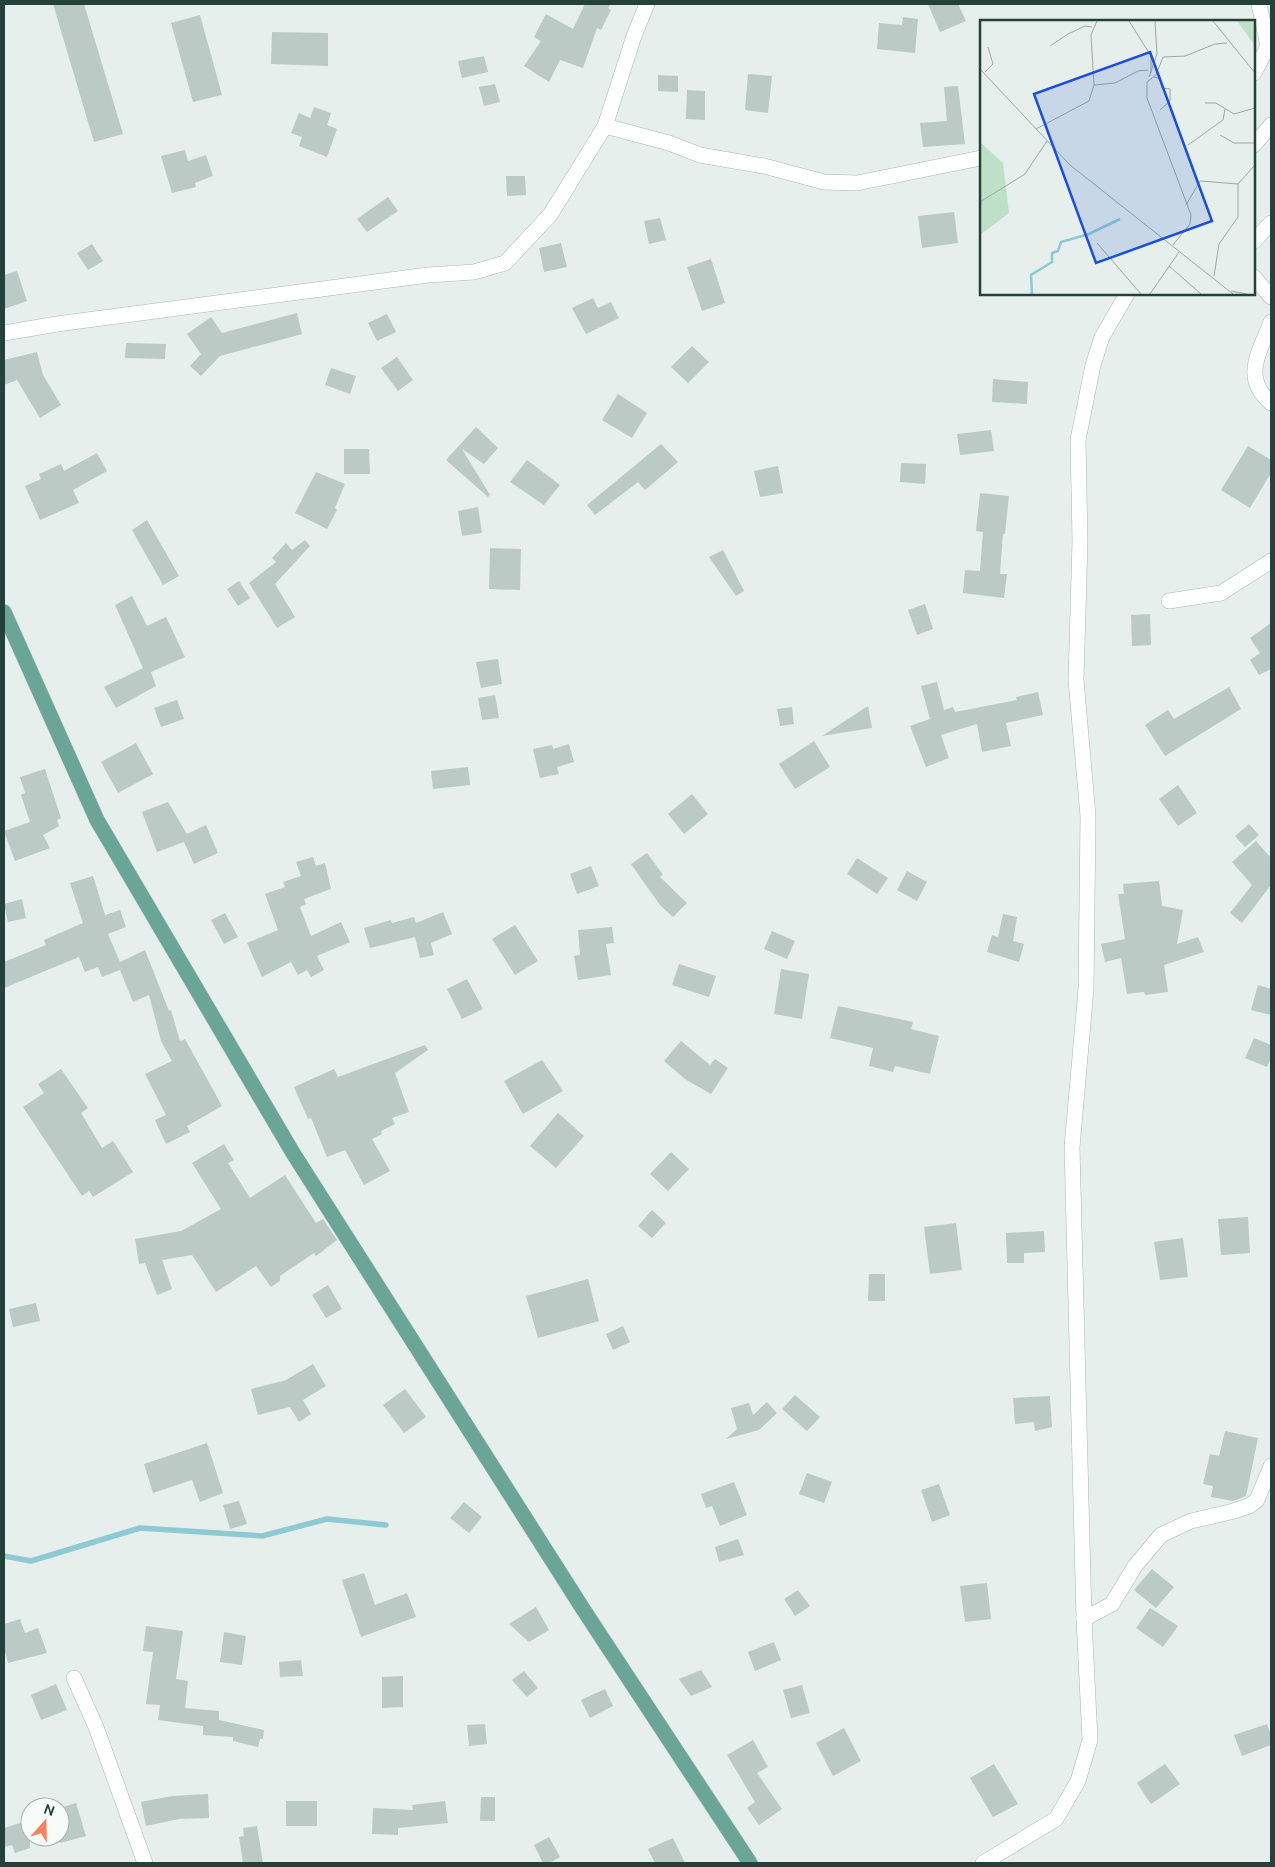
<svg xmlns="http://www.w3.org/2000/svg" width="1275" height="1867" font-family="Ubuntu,sans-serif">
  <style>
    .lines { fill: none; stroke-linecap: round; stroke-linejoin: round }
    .stream { stroke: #8ec9d4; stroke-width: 5.5 }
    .building { fill: #bbcac4 }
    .street-casing { stroke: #a8b8b2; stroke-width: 16 }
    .primary-casing { stroke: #c2cac8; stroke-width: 16 }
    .street { stroke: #fff; stroke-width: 15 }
    .primary { stroke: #6aa596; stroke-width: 15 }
    .inset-river { fill: none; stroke: #8ec9d4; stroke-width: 2.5 }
    .inset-road { fill: none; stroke: #98aaa4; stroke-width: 1 }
    .view { fill: #1d4ed8; fill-opacity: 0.15; stroke: #1d4ed8; stroke-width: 2.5 }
    .inset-edge { fill: none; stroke: #24423a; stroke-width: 2.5 }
  </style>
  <rect width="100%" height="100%" fill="#e6efeb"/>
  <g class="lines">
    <path class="stream" d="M4,1556l27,5 109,-33 122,8 65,-17 59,6"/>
  </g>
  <g class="building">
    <path d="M53,4h31l39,130 -29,8z"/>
    <path d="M585,4h26l-3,4 3,2 -10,20 -4,-2 -14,40 -23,-8 -11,22 -25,-16 17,-25 -7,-4 12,-23 27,15z"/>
    <path d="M928,4h30l8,17 -26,11z"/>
    <path d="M200,15l22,80 -29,7 -22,-79z"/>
    <path d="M903,17l15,2 -3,34 -38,-4 2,-26 23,2z"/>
    <path d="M272,32l56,1v33l-57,-2z"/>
    <path d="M484,56l4,16 -26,6 -4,-17z"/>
    <path d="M748,74l24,2 -4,37 -23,-3z"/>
    <path d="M658,75l20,1v16l-20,-1z"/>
    <path d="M495,84l5,18 -16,4 -5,-19z"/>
    <path d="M958,86l7,58 -42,3 -3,-24 27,-2 -3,-34z"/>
    <path d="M687,90l18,1v29l-19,-1z"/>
    <path d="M314,107l17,6 -4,12 10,4 -10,28 -28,-11 3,-9 -11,-4 8,-20 11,5z"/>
    <path d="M185,150l3,11 18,-6 7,21 -18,7 1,4 -24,6 -11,-37z"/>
    <path d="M506,176h19l1,19 -19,1z"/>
    <path d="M388,197l10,14 -31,21 -10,-13z"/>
    <path d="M954,212l4,31 -36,5 -4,-32z"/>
    <path d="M660,218l6,22 -17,4 -5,-23z"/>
    <path d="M561,243l6,24 -23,5 -5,-24z"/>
    <path d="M92,244l11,17 -15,9 -11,-17z"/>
    <path d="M711,259l14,44 -23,8 -15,-44z"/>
    <path d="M17,271l10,30 -23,8v-34z"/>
    <path d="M593,298l5,10 13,-6 8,16 -33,16 -14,-26z"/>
    <path d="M297,313l5,21 -82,22 -19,20 -11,-10 11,-12 -14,-20 24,-17 11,16z"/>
    <path d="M387,314l9,18 -19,9 -9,-18z"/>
    <path d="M126,343l40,1 -1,15 -40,-1z"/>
    <path d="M692,346l17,16 -21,21 -17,-16z"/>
    <path d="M37,352l6,23 18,30 -21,13 -23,-38 -13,5v-25z"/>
    <path d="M397,357l16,23 -15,11 -17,-23z"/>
    <path d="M331,368l25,8 -6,18 -25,-9z"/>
    <path d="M993,379l35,3 -1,22 -35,-2z"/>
    <path d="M618,394l29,19 -15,25 -30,-18z"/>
    <path d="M476,427l22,21 -14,16 -22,-15 28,46 -2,2 -42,-37z"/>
    <path d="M991,430l3,21 -34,4 -3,-21z"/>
    <path d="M661,444l17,18 -33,28 -7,-8 -43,33 -8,-10z"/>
    <path d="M1248,446l23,14v13l-21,35 -29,-18z"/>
    <path d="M344,449h25l1,25h-26z"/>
    <path d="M97,453l10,18 -34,19 6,13 -39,17 -15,-34 16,-7 -2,-5 22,-10 3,7z"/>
    <path d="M527,460l33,25 -16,20 -34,-23z"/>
    <path d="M901,463l25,1 -1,20 -25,-2z"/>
    <path d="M778,466l5,27 -23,4 -6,-26z"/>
    <path d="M316,472l29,12 -10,24 2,2 -10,19 -32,-16z"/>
    <path d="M980,493l29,3 -4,38h-2l-3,40h7l-3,24 -41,-5 2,-23 15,1 3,-39 -7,-1z"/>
    <path d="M478,507l4,26 -20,3 -4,-25z"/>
    <path d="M147,520l32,56 -16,9 -31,-55z"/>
    <path d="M305,540l5,6 -35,38 20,33 -18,11 -28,-45 27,-21 -4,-4 14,-15 6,7z"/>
    <path d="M490,548l31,1 -1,41 -31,-1z"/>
    <path d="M723,550l21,41 -8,5 -27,-39z"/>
    <path d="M239,581l11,17 -12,8 -11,-17z"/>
    <path d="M132,596l15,30 19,-9 19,40 -34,15 5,14 -40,22 -12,-21 39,-19 -28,-63z"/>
    <path d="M925,604l8,25 -16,6 -9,-25z"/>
    <path d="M1150,614l1,31 -19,1 -1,-31z"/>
    <path d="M1271,623v46l-12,6 -9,-15 10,-7 -10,-15z"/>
    <path d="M498,659l4,25 -21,4 -5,-26z"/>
    <path d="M937,682l7,28 9,-3 2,5 62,-12 -1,-3 22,-5 5,23 -37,8 5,23 -29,6 -5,-28 -36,11 8,23 -23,9 -16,-41 20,-7 -9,-33z"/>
    <path d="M1229,687l12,22 -76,47 -20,-31 23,-15 6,9z"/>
    <path d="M495,695l4,23 -17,2 -4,-22z"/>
    <path d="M177,700l7,19 -23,8 -7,-19z"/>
    <path d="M868,706l4,22 -50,8z"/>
    <path d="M792,707l2,17 -14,2 -3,-17z"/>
    <path d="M814,741l16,26 -35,22 -16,-25z"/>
    <path d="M136,743l17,31 -35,19 -17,-31z"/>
    <path d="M569,744l5,18 -17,5 2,7 -19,4 -7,-29 19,-4 1,4z"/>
    <path d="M468,767l2,18 -37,4 -2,-18z"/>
    <path d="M45,769l16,49 -4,2 2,6 -16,9 7,13 -35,13 -11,-30 26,-9 -9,-27 4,-2 -5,-16z"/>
    <path d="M1178,785l19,28 -19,13 -19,-27z"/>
    <path d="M692,794l16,20 -24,20 -16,-20z"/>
    <path d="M168,802l19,32 19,-9 12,28 -24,11 -10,-22 -27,10 -15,-40z"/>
    <path d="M1249,824l10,11 -14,12 -10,-11z"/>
    <path d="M1256,841l15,17v27l-29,38 -12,-10 22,-28 -20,-23z"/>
    <path d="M647,853l16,22 -3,2 27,26 -14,14 -13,-12 -29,-41z"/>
    <path d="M313,857l3,9 9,-3 6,26 -27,10 2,5 -6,3 11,29 30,-14 9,20 -33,14 7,14 -13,7 -4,-7 -9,5 -7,-13 -29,15 -15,-34 31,-13 -13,-36 20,-7 -2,-5 18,-6 -5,-14z"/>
    <path d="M857,858l31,20 -11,16 -30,-20z"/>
    <path d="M591,866l8,20 -22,8 -7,-20z"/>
    <path d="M907,871l20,11 -10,19 -20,-11z"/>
    <path d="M93,876l12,39 15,-5 6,17 -18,7 12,28 25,-12 24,61 2,-1 9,31 5,-2 37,67 -35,20 3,6 -24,12 -11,-24 11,-5 -21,-41 27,-13 -11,-20 -12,-46 -16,7 -13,-32 -18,7 -4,-10 -13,5 -6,-15 -75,31v-26l42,-17 -2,-5 39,-17 -13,-40z"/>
    <path d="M1159,881l3,25 21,4 -6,34 21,-7 6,15 -40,13 4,27 -23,3 -1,-3 -17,2 -6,-36 -16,4 -4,-18 24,-5 -7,-45h6l-1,-10z"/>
    <path d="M22,899l4,19 -18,4 -4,-18z"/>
    <path d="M443,912l9,22 -21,9 3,12 -14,3 -5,-21 -45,11 -6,-20 27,-8 1,3 22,-6 2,6z"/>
    <path d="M225,913l13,24 -14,7 -13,-24z"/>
    <path d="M1003,914l14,3 -4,24 11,3 -5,18 -32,-10 5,-17 6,2z"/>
    <path d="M515,925l23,36 -23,14 -23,-36z"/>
    <path d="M612,927l2,16 -8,1 5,31 -33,5 -4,-24 6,-1 -2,-25z"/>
    <path d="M772,931l23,10 -8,18 -23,-10z"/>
    <path d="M679,964l37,12 -7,21 -37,-12z"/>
    <path d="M781,969l28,5 -7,45 -28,-5z"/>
    <path d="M467,979l16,30 -21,10 -15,-30z"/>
    <path d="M1258,985l13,4v26l-20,-5z"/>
    <path d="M838,1006l75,16 -2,7 28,7 -9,38 -35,-8 -2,6 -24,-6 4,-18 -43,-10z"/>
    <path d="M1254,1038l17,7v13l-4,9 -22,-9z"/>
    <path d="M681,1041l29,24 5,-6 13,9 -17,26 -26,-15 -21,-18z"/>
    <path d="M425,1045l3,5 -33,23 14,39 -17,6 3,6 -14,7 1,3 -10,5 18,32 -26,14 -19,-35 -18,7 -16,-39 -3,1 -14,-32 40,-18 4,8z"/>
    <path d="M542,1060l21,31 -40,23 -19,-33z"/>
    <path d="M61,1069l27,39 -7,5 21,35 11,-7 20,31 -40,25 -4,-6 -7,5 -59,-89 21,-14 -6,-9z"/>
    <path d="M558,1113l26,23 -28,32 -26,-22z"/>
    <path d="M224,1144l10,16 -6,3 22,35 35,-23 31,48 7,-4 14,21 -21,16 -2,-3 -34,23v5l-9,6 -15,-21 -40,26 -24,-37 -30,5 10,29 -15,6 -12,-32 -6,1 -4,-25 46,-8 40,-22 -29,-46z"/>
    <path d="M671,1152l18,17 -21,22 -18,-17z"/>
    <path d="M652,1210l14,13 -14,15 -14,-12z"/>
    <path d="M1248,1217l2,36 -29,2 -3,-36z"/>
    <path d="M956,1223l6,47 -32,4 -6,-47z"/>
    <path d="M1044,1231l1,21 -21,1v10h-17l-1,-30z"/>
    <path d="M1183,1238l5,39 -28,3 -6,-38z"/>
    <path d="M869,1274h16v27h-17z"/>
    <path d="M588,1279l11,42 -61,17 -12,-42z"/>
    <path d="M328,1285l14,24 -16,9 -14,-23z"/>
    <path d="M36,1303l4,18 -27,6 -4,-18z"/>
    <path d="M623,1326l7,16 -17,8 -7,-16z"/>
    <path d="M313,1364l13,22 -23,14 8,14 -12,8 -9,-15 -32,8 -7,-26 35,-9z"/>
    <path d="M405,1389l21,28 -22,16 -21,-28z"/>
    <path d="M795,1395l25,22 -13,14 -25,-22z"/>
    <path d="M1050,1396l2,31 -17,4 -1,-9 -19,2 -2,-26z"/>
    <path d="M767,1402l10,11 -18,17 -33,9 11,-10 -6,-21 18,-5 4,12z"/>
    <path d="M1225,1431l33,7 -12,58 -13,5 -22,-4 2,-11 -10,-2 7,-30 9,2z"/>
    <path d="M207,1443l16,50 -23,9 -8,-22 -39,13 -9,-29z"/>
    <path d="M807,1473l25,9 -8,21 -25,-9z"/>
    <path d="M734,1482l13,33 -27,11 -8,-20 -6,2 -5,-14z"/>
    <path d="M939,1484l11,31 -18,7 -11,-32z"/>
    <path d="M239,1501l8,23 -17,5 -7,-24z"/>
    <path d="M464,1502l18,15 -13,16 -19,-15z"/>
    <path d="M738,1539l6,16 -25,7 -4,-15z"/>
    <path d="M1152,1569l22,18 -18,21 -22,-18z"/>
    <path d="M364,1573l11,32 32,-12 9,24 -55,20 -19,-57z"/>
    <path d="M987,1583l4,36 -26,3 -5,-36z"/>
    <path d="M798,1590l12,16 -15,10 -11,-17z"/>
    <path d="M536,1607l13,23 -20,12 -20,-18z"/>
    <path d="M1150,1608l28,18 -15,21 -27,-19z"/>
    <path d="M20,1619l5,14 13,-5 9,25 -39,10 -4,-15v-24z"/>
    <path d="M146,1626l37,5 -7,48 12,2 -3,27 34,3v9l45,10 -1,9h-3l-2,8 -25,-6v-4l-30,-2v-9l-45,-6 2,-15 -14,-1 7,-52 -10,-1z"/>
    <path d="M224,1632l22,4 -4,29 -22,-3z"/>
    <path d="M774,1642l7,18 -26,11 -7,-19z"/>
    <path d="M301,1660l2,16 -23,1 -1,-15z"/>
    <path d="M701,1670l11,17 -21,9 -12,-17z"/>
    <path d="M524,1671l14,17 -11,9 -15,-17z"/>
    <path d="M403,1676v31l-21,1v-31z"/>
    <path d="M56,1684l11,26 -26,10 -10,-25z"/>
    <path d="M802,1685l8,28 -19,5 -8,-28z"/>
    <path d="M605,1689l8,17 -23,12 -9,-18z"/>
    <path d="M485,1724l2,20 -18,2 -2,-21z"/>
    <path d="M1267,1724l4,11v10l-29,11 -8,-21z"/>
    <path d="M844,1728l17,33 -28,15 -17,-33z"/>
    <path d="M753,1740l15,27 -11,6 25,36 -23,16 -12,-17 8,-6 -28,-47z"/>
    <path d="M994,1764l24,40 -25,13 -23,-39z"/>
    <path d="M1165,1764l15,20 -29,20 -14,-21z"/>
    <path d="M208,1794l1,24 -30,1 -33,7 -5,-24 31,-6z"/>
    <path d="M481,1797h14v24h-15z"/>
    <rect x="286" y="1801" width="31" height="25"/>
    <path d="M445,1801l3,22 -50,5v7l-26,-1 1,-26 40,2 -1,-5z"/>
    <path d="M76,1803l10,33 -26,7v-35z"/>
    <path d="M30,1820v28l-15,5 -3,-8 -8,2v-19z"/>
    <path d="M257,1826l6,37h-20l-4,-26 5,-1 -1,-8z"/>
    <path d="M549,1837l11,20 -11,6h-6l-9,-18z"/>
    <path d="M673,1838l12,25h-30l-7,-14z"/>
  </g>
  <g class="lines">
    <g class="street-casing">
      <g id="street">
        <path d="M1254,73l14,-27 -9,-42"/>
        <path d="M605,126l64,17 31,12 64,11 60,16 33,1 124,-25"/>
        <path d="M1254,145l17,-20"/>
        <path d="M1254,241l17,-18"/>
        <path d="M1254,277l17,20"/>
        <path d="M1271,322c-11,29 -30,56 0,81"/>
        <path d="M4,333l53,-9 371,-49 46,-3 31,-9 45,-48 55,-89 29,-90 13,-32"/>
        <path d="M1169,601l52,-8 50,-32"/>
        <path d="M1084,1619l28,-15 23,-38 26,-31 30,-14 39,-9 19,-6 8,-6 14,-34"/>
        <path d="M74,1678l22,49 49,136"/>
        <path d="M983,1863l73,-44 22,-38 12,-41 -6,-121 -12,-472 14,-158 2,-173 -12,-136 4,-139 -2,-101 15,-75 9,-28 25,-43"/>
      </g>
    </g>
    <g class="primary-casing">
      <path id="primary" d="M4,612l93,208 196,333 290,456 167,254"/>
    </g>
    <use href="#street" class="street"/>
    <use href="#primary" class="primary"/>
  </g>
  <g transform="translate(980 20)">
    <rect width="275" height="275" fill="#e6efeb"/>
    <path d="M257,1h18v23l-2,-1zM0,122l23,21 6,50 -29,22z" fill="#bfe0c8"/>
    <path class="inset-river" d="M52,274l-1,-19 21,-13v-9l6,-2 3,-9 28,-8 31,-15"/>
    <path class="inset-road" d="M149,1l22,35v17M233,1l42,52M70,26l18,-12 17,-8 7,1M0,49l90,96 163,129M5,52l8,-8 -5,-17M169,57l8,-23 -2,-33M174,57l6,2 2,9 8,1v12l-10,9M114,65l21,-2 23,-12 10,-1M225,83h11l18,11 21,-6M56,109l53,-28 5,-16 -3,-50 6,-14M240,115l14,8h21M208,125l35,-25 2,-11M0,182l45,-28 22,-33M206,185l14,-24 38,3M117,223l44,51M193,225l17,-21 1,-9 -44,-117v-16l9,-7 7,-18 22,-1 30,-12 12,-1M189,246l32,28M234,256l5,-32 19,-27v-33l17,-19M251,271l16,3M170,274l29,-42"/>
    <path class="view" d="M170,32l62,169 -116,42 -62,-169z"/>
    <rect width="275" height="275" class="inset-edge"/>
  </g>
  <rect width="1275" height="1867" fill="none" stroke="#24423a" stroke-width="10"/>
  <g transform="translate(45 1822) rotate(20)"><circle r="24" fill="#f7fbf9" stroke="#a3b1ad"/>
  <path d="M0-4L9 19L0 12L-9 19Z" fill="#f4845f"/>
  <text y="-8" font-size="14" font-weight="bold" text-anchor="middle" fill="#24423a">N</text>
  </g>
</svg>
